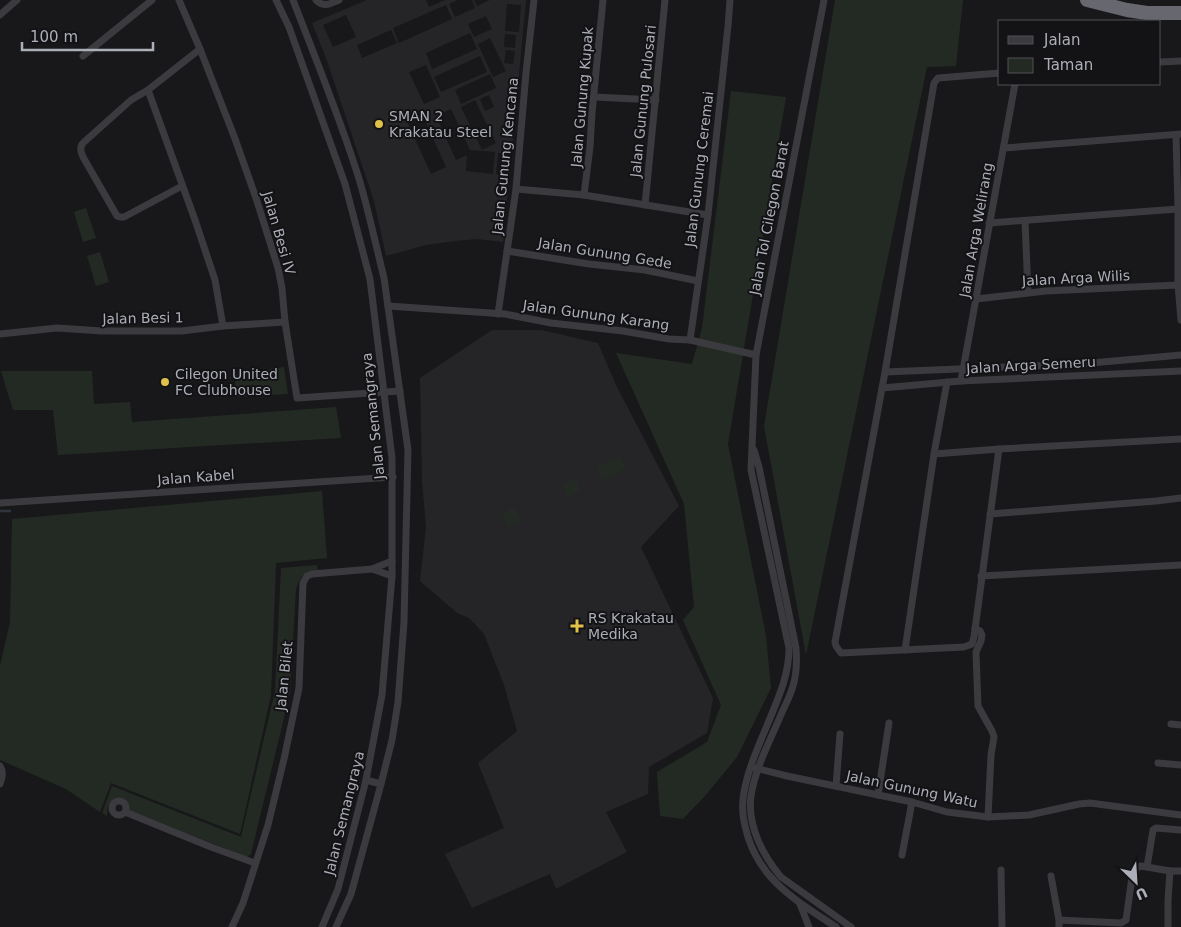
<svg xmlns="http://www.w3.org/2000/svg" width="1181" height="927" font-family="'DejaVu Sans',sans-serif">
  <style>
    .built { fill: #252427; fill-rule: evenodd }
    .green { fill: #232a24 }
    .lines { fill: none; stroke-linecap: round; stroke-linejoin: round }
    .stream { stroke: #2f353d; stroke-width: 2.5 }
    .street { stroke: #3a3a3f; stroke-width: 7 }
    .highway { stroke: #66676f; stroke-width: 14 }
    .poi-dot { fill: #e0c14a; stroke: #131315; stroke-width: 2 }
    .labels { text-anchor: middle; stroke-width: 4; stroke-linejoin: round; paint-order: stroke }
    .street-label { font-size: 14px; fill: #acaeb8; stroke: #131315 }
    .poi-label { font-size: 14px; fill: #acaeb8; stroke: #131315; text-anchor: start }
  </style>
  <rect width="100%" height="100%" fill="#18181a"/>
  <g class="built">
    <path d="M367,0h59l3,7 16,-7h13l-9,4 6,13 20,-9 -3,-8h2l3,6 13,-6h36l-23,242 -26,-3 -22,2 -29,4 -40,11 -12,-55 -48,-143 -14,-35zM507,4l14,1 -2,27 -14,-1zM446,5l6,14 -53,24 -6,-15zM346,15l10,22 -23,10 -10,-22zM486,16l6,13 -18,8 -6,-13zM391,30l6,13 -35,15 -5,-13zM470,33l7,16 -45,20 -6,-16zM505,34l11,1 -1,13 -11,-1zM490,38l16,33 -13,6 -15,-33zM506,50l9,1 -2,13 -9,-1zM480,56l7,16 -46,20 -7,-15zM426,65l14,32 -16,7 -15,-32zM490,74l6,14 -35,16 -6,-14zM489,95l5,12 -9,4 -5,-12zM475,100l21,43 -14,7 -21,-43zM451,109l19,41 25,2 -2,22 -27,-3 1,-16 -11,5 -20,-44zM420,110l26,57 -15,7 -26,-57zM498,153l11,1 -2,22 -11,-2z"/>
    <path d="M492,330h49l57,13 18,42 63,121 -38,41 72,151 -6,35 -58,34 -1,27 -42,18 21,40 -71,37 -6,-15 -78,34 -27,-54 59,-26 -26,-65 39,-32 -13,-46 -20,-51 -15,-16 -12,-5 -37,-32 6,-54 -4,-46 -2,-103z"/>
  </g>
  <g class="green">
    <path d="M835,0h128l-7,66 -29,1 -121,588 -42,-229z"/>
    <path d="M731,91l55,6 -58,347 38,192 5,52 -34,69 -32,39 -22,23 -23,-3 -3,-44 50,-30 14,-37 -38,-85 11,-13 -10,-103 -68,-151 76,11 10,-36z"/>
    <path d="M86,208l10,30 -13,4 -9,-30z"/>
    <path d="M100,252l9,30 -13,4 -9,-30z"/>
    <path d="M284,367l4,27 -52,3 -1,-22z"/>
    <path d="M1,371h91l2,33 36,-2 2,20 204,-15 5,31 -283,17 -5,-45h-40z"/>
    <path d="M621,456l5,13 -24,11 -5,-12z"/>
    <path d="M575,478l6,12 -13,7 -6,-12z"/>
    <path d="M322,491l5,67 -51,5 -5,132 -31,139 -129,-51 -11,29 -34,-23 -66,-29v-94l10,-44 2,-103z"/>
    <path d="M514,507l7,13 -13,7 -7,-13z"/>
    <path d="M317,565l1,5c-15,2 -17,6 -22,19l-6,104 -39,161 -4,3 -122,-48 -1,-4 -8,-3 -8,4 -1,10 -5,-3 10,-27 129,51 34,-146 6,-123z"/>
  </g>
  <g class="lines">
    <path class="stream" d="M0,511h10"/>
    <g class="street">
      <path d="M179,0l21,49 34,87 22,62 22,70 4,20 3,34 12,76 103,-7"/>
      <path d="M276,0l13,27 56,157 25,95 22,179v118l-10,119 -16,85 -28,109 -16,38"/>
      <path d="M293,0c23,60 48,120 67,182 9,31 16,64 24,96l24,172 -4,172 -6,80 -6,38 -11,44 -30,110 -15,33"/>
      <path d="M316,0c8,8 14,4 23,0"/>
      <path d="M824,0l-68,355 -5,115 38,178c0,29 -12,53 -23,80 -9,21 -18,42 -22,64 -2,11 -2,23 1,34 11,52 50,74 91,101"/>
      <path d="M0,15l17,-15"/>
      <path d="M200,49l-52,41 47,130 20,60 8,46"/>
      <path d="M83,56l69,-56"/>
      <path d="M1160,62l21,-1"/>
      <path d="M148,90l-17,10 -48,43c-4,5 -2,9 0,14l34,59 3,1h4l58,-31"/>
      <path d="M594,97l62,3"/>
      <path d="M1176,135l2,74v76l3,35"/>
      <path d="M1004,148l177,-14"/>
      <path d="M516,189l68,6 124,20"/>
      <path d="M584,195l6,-48 2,-34 11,-113"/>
      <path d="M645,205l20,-205"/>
      <path d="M1025,221l3,71"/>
      <path d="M989,223l189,-14"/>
      <path d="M507,251l82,13 56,6 53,11"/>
      <path d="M976,299l70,-8 132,-6"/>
      <path d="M388,306l117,8 46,9 72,8 46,8 21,1 66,15"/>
      <path d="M498,314l18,-125 10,-116 8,-73"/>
      <path d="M0,334l57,-6 45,3h80l41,-5 62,-4"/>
      <path d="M690,340l18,-125 20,-189 2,-26"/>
      <path d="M885,372l195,-8 101,-9"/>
      <path d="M961,381l54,-297"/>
      <path d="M882,388l79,-7 220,-10"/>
      <path d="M999,449l-25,188 -2,7 -8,3 -123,6 -5,-7 -1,-4 50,-270 49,-289 4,-5 62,-5"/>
      <path d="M754,450l5,17 37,181c1,13 1,25 -3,38 -3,11 -9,21 -13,31 -11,26 -25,52 -29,79 -4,29 12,60 30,81l70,50"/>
      <path d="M934,454l65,-5 182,-10"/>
      <path d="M0,503l393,-26"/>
      <path d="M990,514l166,-13 25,-3"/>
      <path d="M372,569l20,7"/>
      <path d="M981,576l200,-11"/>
      <path d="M975,628l5,3 2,4 -1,6 -5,11 2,54 14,25 2,6 -3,18 -3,62"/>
      <path d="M905,650l29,-196 13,-72"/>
      <path d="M1171,724l10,1"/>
      <path d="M1158,763l23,2"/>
      <path d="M0,766c4,6 2,12 0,18"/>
      <path d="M755,768l32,8 125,26 35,10 41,5 41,-2 50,-11 11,-1 91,12"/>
      <path d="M366,780l15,4"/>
      <path d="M836,786l4,-52"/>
      <path d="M878,795l11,-72"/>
      <circle cx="119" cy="808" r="7"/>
      <path d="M125,812l86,35 44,16"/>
      <path d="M902,855l10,-53"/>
      <path d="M1147,867l6,-37 3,-2 25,2"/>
      <path d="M1001,870l1,57"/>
      <path d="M1051,876l8,44"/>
      <path d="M800,904l9,23"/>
      <path d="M232,927l11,-24 25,-78 16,-66 15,-71 4,-105 4,-7 5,-2 60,-5 20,-8"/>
      <path d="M1059,927v-7l62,3 5,-3 7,-50 8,-4 29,5h11"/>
      <path d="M1168,927v-27l2,-29"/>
    </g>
    <path class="highway" d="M1087,0l40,10 20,3h34"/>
  </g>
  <g class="poi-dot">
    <circle cx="379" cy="124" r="5"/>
    <circle cx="165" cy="382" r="5"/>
    <path d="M574.5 618.5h5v5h5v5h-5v5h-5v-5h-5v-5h5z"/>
  </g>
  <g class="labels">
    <g class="street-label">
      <text transform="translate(582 97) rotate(-85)" y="5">Jalan Gunung Kupak</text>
      <text transform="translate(643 101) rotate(-84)" y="5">Jalan Gunung Pulosari</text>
      <text transform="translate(505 156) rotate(-84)" y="5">Jalan Gunung Kencana</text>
      <text transform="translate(699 169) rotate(-83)" y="5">Jalan Gunung Ceremai</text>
      <text transform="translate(769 218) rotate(-79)" y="5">Jalan Tol Cilegon Barat</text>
      <text transform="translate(976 230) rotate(-80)" y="5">Jalan Arga Welirang</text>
      <text transform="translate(279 233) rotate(74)" y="5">Jalan Besi IV</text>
      <text transform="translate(605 253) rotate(9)" y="5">Jalan Gunung Gede</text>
      <text transform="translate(1076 278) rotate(-3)" y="5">Jalan Arga Wilis</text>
      <text transform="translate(596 315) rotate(8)" y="5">Jalan Gunung Karang</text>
      <text transform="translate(143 318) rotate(-1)" y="5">Jalan Besi 1</text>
      <text transform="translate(1031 365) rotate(-3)" y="5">Jalan Arga Semeru</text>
      <text transform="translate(373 416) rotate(-96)" y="5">Jalan Semangraya</text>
      <text transform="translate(196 477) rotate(-4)" y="5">Jalan Kabel</text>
      <text transform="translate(284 676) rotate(-84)" y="5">Jalan Bilet</text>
      <text transform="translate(912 789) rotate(12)" y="5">Jalan Gunung Watu</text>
      <text transform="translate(344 813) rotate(-76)" y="5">Jalan Semangraya</text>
    </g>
    <g class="poi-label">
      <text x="389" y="121">SMAN 2<tspan x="389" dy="16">Krakatau Steel</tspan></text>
      <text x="175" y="379">Cilegon United<tspan x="175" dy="16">FC Clubhouse</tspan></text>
      <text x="588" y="623">RS Krakatau<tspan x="588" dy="16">Medika</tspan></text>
    </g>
  </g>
  <rect x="998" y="20" width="162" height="65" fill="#131315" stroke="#505156"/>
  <rect x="1008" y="36" width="25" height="8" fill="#3a3a3f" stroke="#505156"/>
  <text x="1044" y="45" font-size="15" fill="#acaeb8">Jalan</text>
  <rect x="1008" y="58" width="25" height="15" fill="#232a24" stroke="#505156"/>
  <text x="1044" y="70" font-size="15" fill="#acaeb8">Taman</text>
  <g transform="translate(1136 882) rotate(155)" stroke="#131315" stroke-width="4" paint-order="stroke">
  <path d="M0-4L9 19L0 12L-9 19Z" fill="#acaeb8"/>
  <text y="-8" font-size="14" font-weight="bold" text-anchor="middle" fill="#acaeb8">U</text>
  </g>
  <path d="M22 42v8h131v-8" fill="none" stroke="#acaeb8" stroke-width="2.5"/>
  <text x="30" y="42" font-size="15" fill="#acaeb8" stroke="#131315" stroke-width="4" paint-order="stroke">100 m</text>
</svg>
